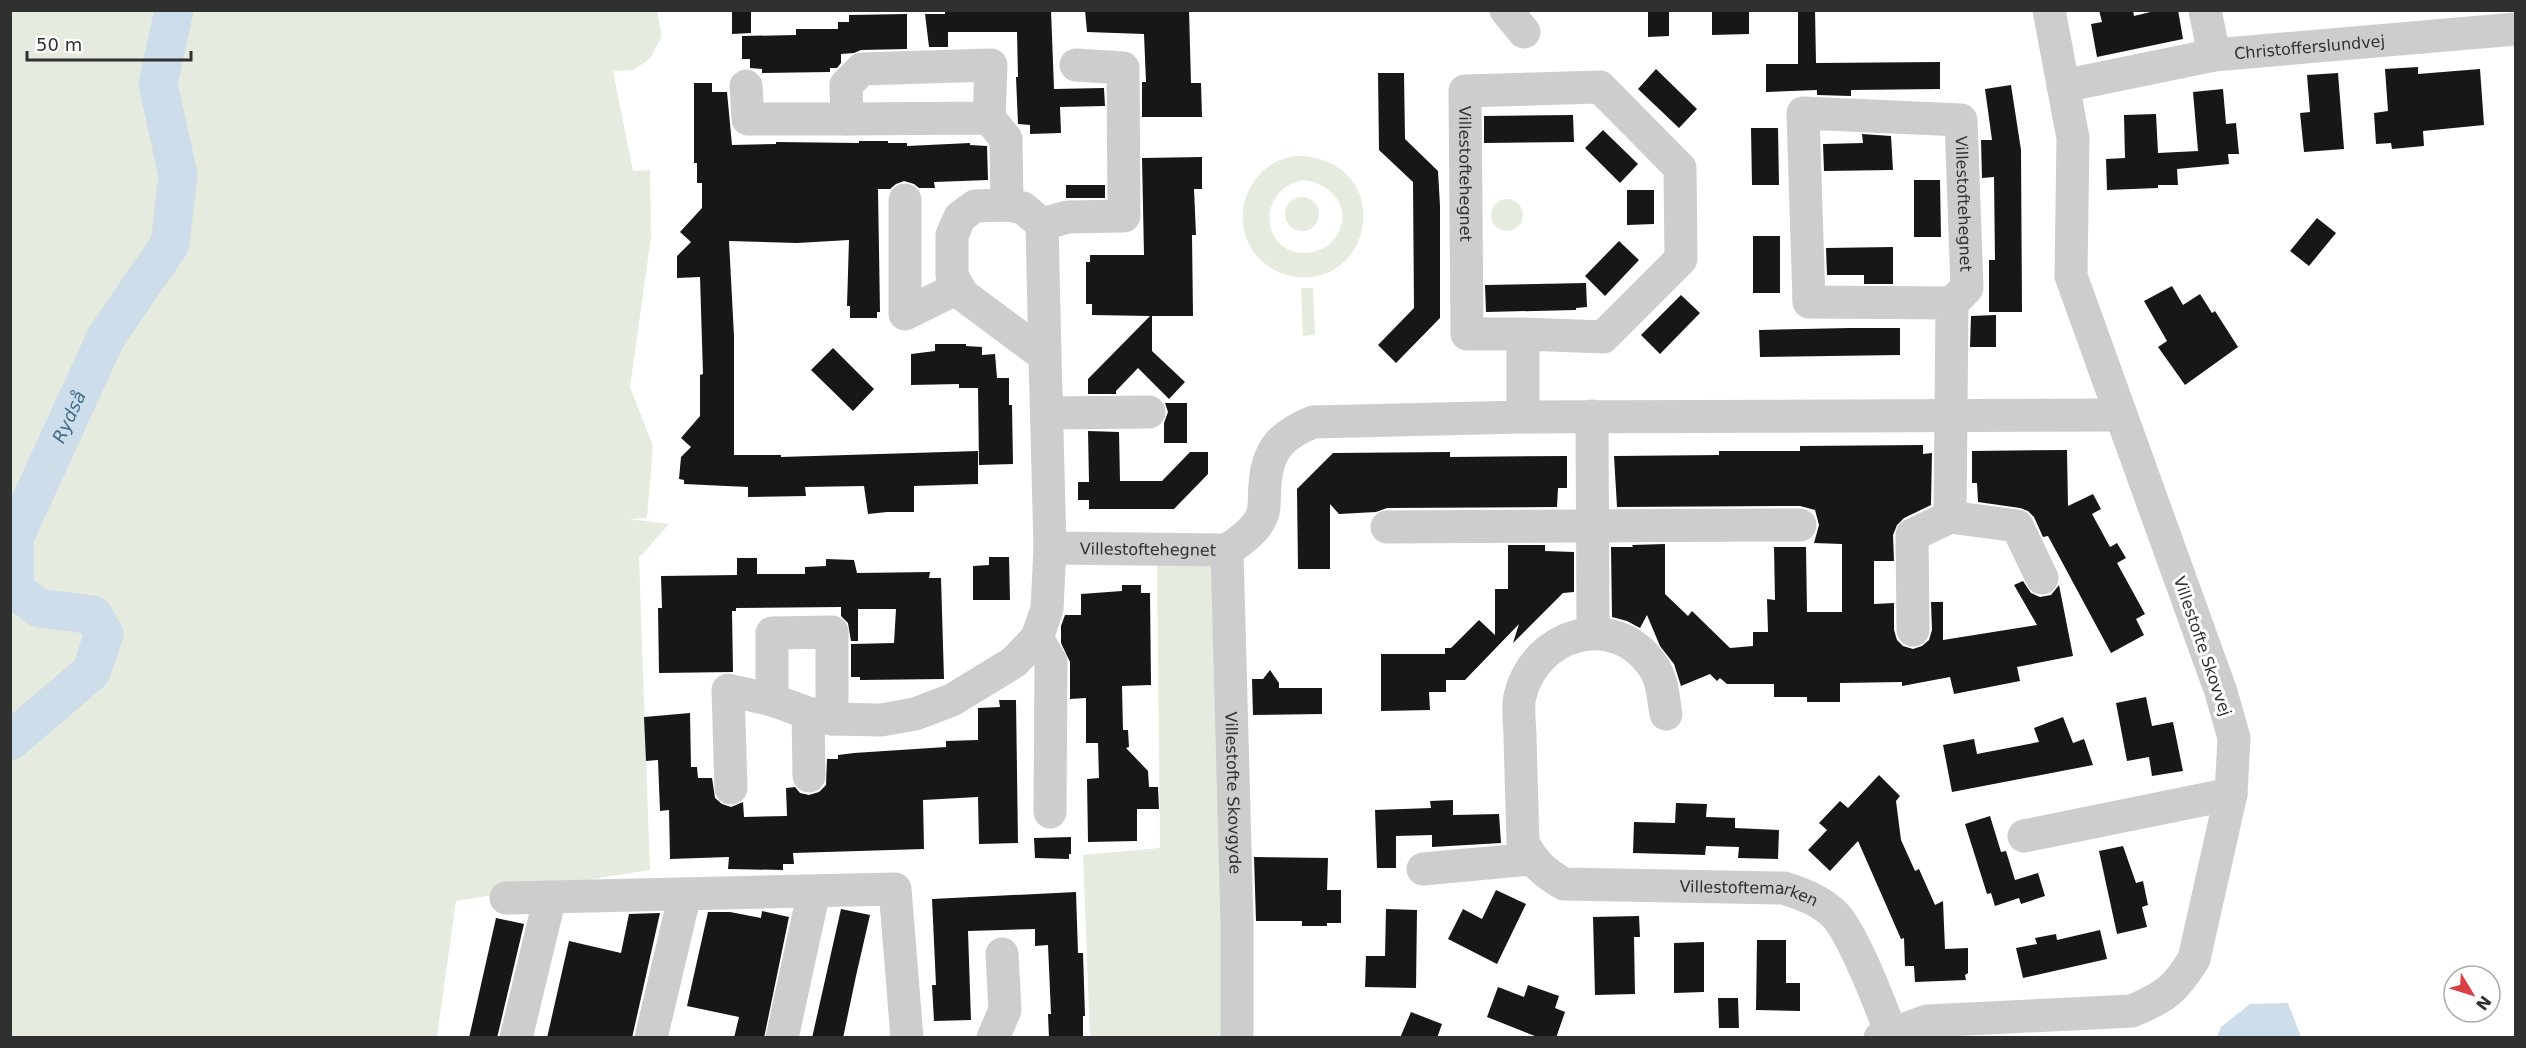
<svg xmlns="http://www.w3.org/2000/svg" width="2526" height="1048" font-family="'DejaVu Sans',sans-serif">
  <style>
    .green { fill: #e5ecdf; fill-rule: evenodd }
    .water { fill: #cdddea }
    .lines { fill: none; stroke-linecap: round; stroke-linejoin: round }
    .river { stroke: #cdddea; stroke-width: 39 }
    .building { fill: #171717 }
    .minor { stroke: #cdcdcd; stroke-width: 33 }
    .labels { text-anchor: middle; stroke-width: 6; stroke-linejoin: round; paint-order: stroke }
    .street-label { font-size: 16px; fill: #303030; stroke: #fff }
    .water-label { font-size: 18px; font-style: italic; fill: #436c8c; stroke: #fff }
  </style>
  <rect width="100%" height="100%" fill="#fff"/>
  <g class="green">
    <path d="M10,11h647l5,25 -12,23 -17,11 -20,1 20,100 17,-1 1,67 -21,150 23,59 -6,72 -18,1 40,5 -30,34 11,312 -194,31 -19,136h-426z"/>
    <path d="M1293,156c105,-1 83,136 -2,120 -16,-3 -32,-14 -40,-28 -17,-29 -7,-66 21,-84 6,-4 14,-6 21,-8zM1303,180c29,3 52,30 32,58 -5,8 -14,12 -23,14 -48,9 -61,-60 -9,-72z"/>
    <circle cx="1302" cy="214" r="17"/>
    <circle cx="1507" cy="215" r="16"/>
    <path d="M1301,288h12l2,47 -12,1z"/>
    <path d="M1221,558l6,479h-137l-7,-182 77,-7 -3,-289z"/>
  </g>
  <path class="water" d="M2288,1003l13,34h-84l4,-10 29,-23z"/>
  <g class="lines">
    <path class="river" id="s1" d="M10,741l81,-69 13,-38 -11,-19 -54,-7 -24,-18 -1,-52 92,-201 64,-93 8,-69 -20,-91 16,-74"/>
  </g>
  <g class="building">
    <path d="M732,10h19v23l-19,1z"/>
    <path d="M956,10h95l3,79 50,-1 1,18 -45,1 1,26 -31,1v-9l-12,-1 -2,-47h2l-1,-45h-69v15h-19l-4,-33h20v-3z"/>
    <path d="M1085,10h104l2,73h10l1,34h-60v-35h4l-2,-48 -57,-2z"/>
    <path d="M1648,10h21v26l-21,1z"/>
    <path d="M1712,10h37v24l-37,1z"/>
    <path d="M1798,10h17l1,53 124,-1v27l-89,1v6l-34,-1v-5l-51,2v-28h32z"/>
    <path d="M2099,10h34l1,6 25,-6h19l5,29 -86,18 -6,-33 11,-2z"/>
    <path d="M907,14v35l-46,1 -7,3 -13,1v9l-4,5h-7v4l-68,1v-4l-12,-1v-9h-8v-23l54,-1v-6h42v-7h11v-7z"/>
    <path d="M2418,67v7l62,-5 4,56 -61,6 1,15 -32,3 -1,-6 -15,1 -2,-31 14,-2 -3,-42z"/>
    <path d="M1656,69l41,40 -18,19 -41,-39z"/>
    <path d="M1378,73h26l1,66 33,32 2,35v112l-44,45 -18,-18 36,-37 -1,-126 -34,-32z"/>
    <path d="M2338,73l6,76 -40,3 -4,-39 10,-1 -3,-37z"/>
    <path d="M694,83h18v9h15l5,53 44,-1v-2l83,1v-2h29v2h19v3l63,-3v2l17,1 1,34 -54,2 1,6h-16l-5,-4 -10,-3 -8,3 -6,5h-12l2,123h-3v6h-27v-12h-3l2,-66 -52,3 -68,-2 5,95v119h47v2l197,-6v33l-64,2v26h-27l-19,2 -4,-28 -59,1 1,9 -58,1v-10l-64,-3v-4l-5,-1 2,-22 10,-10 -10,-9 19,-22v-41l3,-1 -3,-97 -23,1v-22l14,-14 -11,-10 22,-24v-25h-5v-20h-3z"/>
    <path d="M2011,85l10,65 1,162h-33v-52h6l-1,-83 -12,1 -1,-38h11l-7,-51z"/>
    <path d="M2223,89l3,35 10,-1 3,31h-11l1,10 -52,5 1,16h-20v3l-51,2 -1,-31 19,-1 -1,-43 32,-1 2,39 40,-2 -5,-59z"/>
    <path d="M1573,115l1,27 -90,1v-27z"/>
    <path d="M1751,128h27l1,57h-27z"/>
    <path d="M1603,130l35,34 -18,19 -35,-35z"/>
    <path d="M1862,134l29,2 2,34 -69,1 -1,-27 40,-1z"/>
    <path d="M1202,157v32h-8l2,46h-4l1,81h-41v35l33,31 -16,17 -31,-31 -22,23v3h-28v-15l62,-63 -58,-1v-11h-6v-42h4v-7h54l-2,-97z"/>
    <path d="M1914,180h26l1,57h-27z"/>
    <rect x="1066" y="185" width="39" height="13"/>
    <path d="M1627,190h27v34l-27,1z"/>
    <path d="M2317,218l19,15 -27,33 -19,-15z"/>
    <rect x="1753" y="236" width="27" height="57"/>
    <path d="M1619,241l20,19 -34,36 -20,-20z"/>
    <path d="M1893,247v37h-29v-9h-37l-1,-27z"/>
    <path d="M1586,283l1,24 -11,1v2l-90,2 -1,-27z"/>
    <path d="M2172,286l11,19 17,-11 12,19 3,-2 23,36 -53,38 -27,-38 9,-6 -23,-40z"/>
    <path d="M1681,295l19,18 -40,41 -19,-19z"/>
    <path d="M1996,315v32h-26l1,-31z"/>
    <path d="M1850,328h50v27l-140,2 -1,-27z"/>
    <path d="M935,344h31v2l16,1v8l13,-1 2,24h12v27h3l1,59 -34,1 -1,-77h-19v-4l-48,1v-31l24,-3z"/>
    <path d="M833,348l41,41 -21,22 -42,-41z"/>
    <path d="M1165,403h22v40h-23v-20l4,-11z"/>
    <path d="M1088,431l31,1 1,49h42l28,-29h18v22l-34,35h-85v-9h-11v-18h11z"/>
    <path d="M1923,445v9l9,-1 -1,52 -27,13 -7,7 -4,10 1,26h-20v43l20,-1v27l3,10 6,6 10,3 9,-3 7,-6 3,-10 -1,-28h12v38l94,-15 -23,-40 9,-4 8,12 9,4 11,-2 8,-10 14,71 -56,11 3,14 -66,13 -4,-17 -48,9v-4l-62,1v19h-33v-5h-33v-13h-47l-7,-6 -3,3 -7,-7 -29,12 -7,-22 -14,-18 -13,-31 -7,13 -13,-7 -15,-4 -1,-70h22l-1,-2 33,-1v50l23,22 4,-5 38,37 23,-2v-14h15l-1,-33 8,1 -1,-53h32l1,65h35v-68l-28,-1 5,-18 -4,-15 -15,-4 -183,1 -3,-51 105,-1v-4h81v-5z"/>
    <path d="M2067,450l1,56 25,-12 8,15 -9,5 18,33 7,-4 9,15 -9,5 28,51 -9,5 8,16 -33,18 -63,-117 -5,1 -9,-20 -6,-6 -8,-3 -42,-6 -1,-19h-5v-32z"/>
    <path d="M1450,452v5l117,-1v32h-9l-1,19 -170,1 -11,4 -37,2 -9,-10v65h-32l-1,-80 36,-36z"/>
    <path d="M1508,545h37v6l29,1v40l-11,1 -50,50 6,-19 -54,56h-19v12h-17l1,18 -49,1v-57h64v-6h6l28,-28 16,15v-46h13z"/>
    <path d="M989,557h20l1,43h-37v-34l16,-1z"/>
    <path d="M737,558h20v16h48v-7l21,-1v-7l28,1 3,13 73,-1 -1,6h12l3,101 -84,1v-3h-9v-33l43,-1 2,-34h-38v32h-7l-3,-18 -7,-7v-9l-105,1v3h-4l1,61 -74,1 -1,-65h4l-1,-32 76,-1z"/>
    <path d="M1122,585h19v8h9l1,92 -29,1 1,44h5l1,17 -3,1 22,23 1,16h9l1,22h-22v32l-49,1 -1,-63 12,-1 -1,-35h-12v-45l-16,1v-37l-9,-19v-17l4,-11h16v-21l41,-3z"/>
    <path d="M1270,670l9,13v5h43v26l-69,1 -1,-36h11z"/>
    <path d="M2146,697l6,29 21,-4 10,49 -31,5 -3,-19 -22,4 -11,-58z"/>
    <path d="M999,700h17l2,143 -39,1 -1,-47 -55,3 1,49 -131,4 1,11h-11v6l-55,-1 1,-12 -59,2 -1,-49 -9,1 -2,-51 -12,1 -2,-44 46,-4 1,54h6l1,11h14l3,20 7,6 9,3 12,-5 1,15 43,-1 -1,-28 9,-1 5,6 9,2 10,-3 7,-7 1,-26h11v-4l16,-2 92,-6v-6l32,-1v-32l22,-1z"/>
    <path d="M2063,717l10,26 11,-4 9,26 -141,27 -9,-47 31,-6 3,15 62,-12 -5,-14z"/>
    <path d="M1879,775l21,21 -4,5 5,39 14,31 4,-2 16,36 8,-4 2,48 23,-1v25l-3,2 1,5 -51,2 -1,-16h-9l-1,-28 -3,1 -43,-98 -28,30 -22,-21 19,-20 -8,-7 21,-22 8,7z"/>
    <path d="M1453,800v15l46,-1 2,29 -69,4v-12l-36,1v32h-19l-2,-58 56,-2 -1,-7z"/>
    <path d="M1676,803l31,1 -1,13 29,1v10l44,2 -1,29 -40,-1 1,-11 -33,-1 -1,9 -72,-2 1,-31 41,1z"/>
    <path d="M1990,816l11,36 5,-1 9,29 23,-7 7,23 -24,8 -2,-6 -24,8 -4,-13 -4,1 -22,-70z"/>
    <path d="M1071,837v17h-2v5l-34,-1 -1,-20z"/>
    <path d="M2123,846l13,37 7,-2 5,24 -6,2 5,20 -30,7 -18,-83z"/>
    <path d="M1254,857l74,1 -1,32h14v33h-14v3h-25v-5h-46z"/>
    <path d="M1496,890l30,14 -29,60 -49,-25 15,-30 19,10z"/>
    <path d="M1076,892l2,61h5l2,63h-2v22h-34l-1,-24h3l-3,-69 -13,1v-17l-67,2 3,89 -37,1 -2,-36h4l-4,-86z"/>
    <path d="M841,909l29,6 -14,61 -13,62h-31z"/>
    <path d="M1386,909l31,1 -1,78 -51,-1 1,-31h19z"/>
    <path d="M762,911l27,6 -25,121h-30l5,-21 -52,-11 21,-94h22l31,6z"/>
    <path d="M660,913l-28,125h-85l22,-97 52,12 8,-39z"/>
    <path d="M1639,916l1,21h-6l1,57 -40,1 -2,-78z"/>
    <path d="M496,918l28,6 -27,114h-28z"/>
    <path d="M2100,930l7,29 -84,19 -7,-30 21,-4 -2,-6 21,-4 1,6z"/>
    <path d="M1757,940h29v43h14v28l-44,-1z"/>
    <path d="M1704,942v50l-30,1v-50z"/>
    <path d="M1528,985l31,11 -4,12 10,4 -9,26h-16l-53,-21 11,-30 26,10z"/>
    <path d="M1718,998h20l1,30h-20z"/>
    <path d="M1411,1012l31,12 -5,14h-37z"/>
  </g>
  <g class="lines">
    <g class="minor">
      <path d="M1506,10l18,22"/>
      <path d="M2205,10l9,45"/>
      <path d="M746,86l2,33h99"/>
      <path id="s2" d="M2063,86l151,-31 302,-26"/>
      <path d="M989,118l-142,1 -1,-34 16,-16 129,-4 -2,53 17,21 1,66"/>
      <path d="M905,200v114l53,-26"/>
      <path d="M1042,224l26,-7 56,-1 -1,-148 -47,-3"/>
      <path id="s3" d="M1952,303l-143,-1 -6,-189 158,7 6,168 -15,15 -2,214 67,9 25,52"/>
      <path d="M1048,413l101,-1"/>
      <path d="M1592,416l1,216"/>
      <path id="s4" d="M1523,417v-83l80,3 78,-78 -1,-91 -80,-81 -135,4 2,243h56"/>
      <path d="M1387,527l413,-2"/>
      <path id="s5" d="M1050,548l177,2c14,-9 31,-21 36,-37 2,-9 1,-20 2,-28 2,-35 16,-50 48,-63l210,-5 598,-2"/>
      <path id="s6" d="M1227,550l10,373v115"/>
      <path d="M1913,630l-1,-95 38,-18"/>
      <path d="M1037,638l14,24 -1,150"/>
      <path d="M772,700v-67l60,-1v87"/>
      <path d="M808,713l1,63"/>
      <path id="s7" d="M1666,714c-3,-15 -3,-34 -13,-48 -39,-57 -118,-33 -133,30 -3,12 0,28 0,41 1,35 2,70 3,106 11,20 21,30 41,41l220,4c18,6 35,12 49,25 20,18 49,97 60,125"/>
      <path d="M731,788l-3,-98 44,10 36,13 24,6 49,1 34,-6 37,-14 62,-38 23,-24 10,-29 3,-61 -5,-192 -82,-61 -11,-19v-41l8,-18 15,-11 32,-1 16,3 19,16 3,132"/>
      <path d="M2024,836l207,-42"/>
      <path d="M1423,869l109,-10"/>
      <path d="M506,898l389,-9 12,149"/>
      <path d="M516,1038l34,-141"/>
      <path d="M651,1038l34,-144"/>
      <path d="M782,1038l32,-147"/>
      <path d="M993,1038l12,-28 -3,-56"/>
      <path d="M1880,1038l47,-17 205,-10c33,-14 43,-21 62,-52l37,-165 3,-56 -13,-46 -150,-416 2,-138 -24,-128"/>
    </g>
  </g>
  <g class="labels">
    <g class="street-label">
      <text dy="6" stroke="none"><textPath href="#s2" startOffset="250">Christofferslundvej</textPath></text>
      <text dy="6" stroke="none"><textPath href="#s4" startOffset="696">Villestoftehegnet</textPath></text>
      <text dy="6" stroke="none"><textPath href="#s3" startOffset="574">Villestoftehegnet</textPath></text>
      <text dy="6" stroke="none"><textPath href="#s5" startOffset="98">Villestoftehegnet</textPath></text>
      <text transform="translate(2203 646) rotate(71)" y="6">Villestofte Skovvej</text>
      <text dy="6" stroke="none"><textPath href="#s6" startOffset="243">Villestofte Skovgyde</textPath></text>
      <text dy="6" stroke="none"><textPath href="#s7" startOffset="616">Villestoftemarken</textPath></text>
    </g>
    <g class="water-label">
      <text dy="6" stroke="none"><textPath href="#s1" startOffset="438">Rydså</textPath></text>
    </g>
  </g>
  <rect width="2526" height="1048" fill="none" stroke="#303030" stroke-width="24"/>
  <g transform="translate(2472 994) rotate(128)"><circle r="28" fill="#ffffff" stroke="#acacac" stroke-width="1.5"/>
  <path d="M0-4.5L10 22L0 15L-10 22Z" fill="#d84044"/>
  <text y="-9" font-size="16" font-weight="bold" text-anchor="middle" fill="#303030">N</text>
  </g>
  <path d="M27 51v9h164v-9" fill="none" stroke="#303030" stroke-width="3"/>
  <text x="36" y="51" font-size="18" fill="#303030" stroke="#ffffff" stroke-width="4.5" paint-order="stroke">50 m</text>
</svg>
